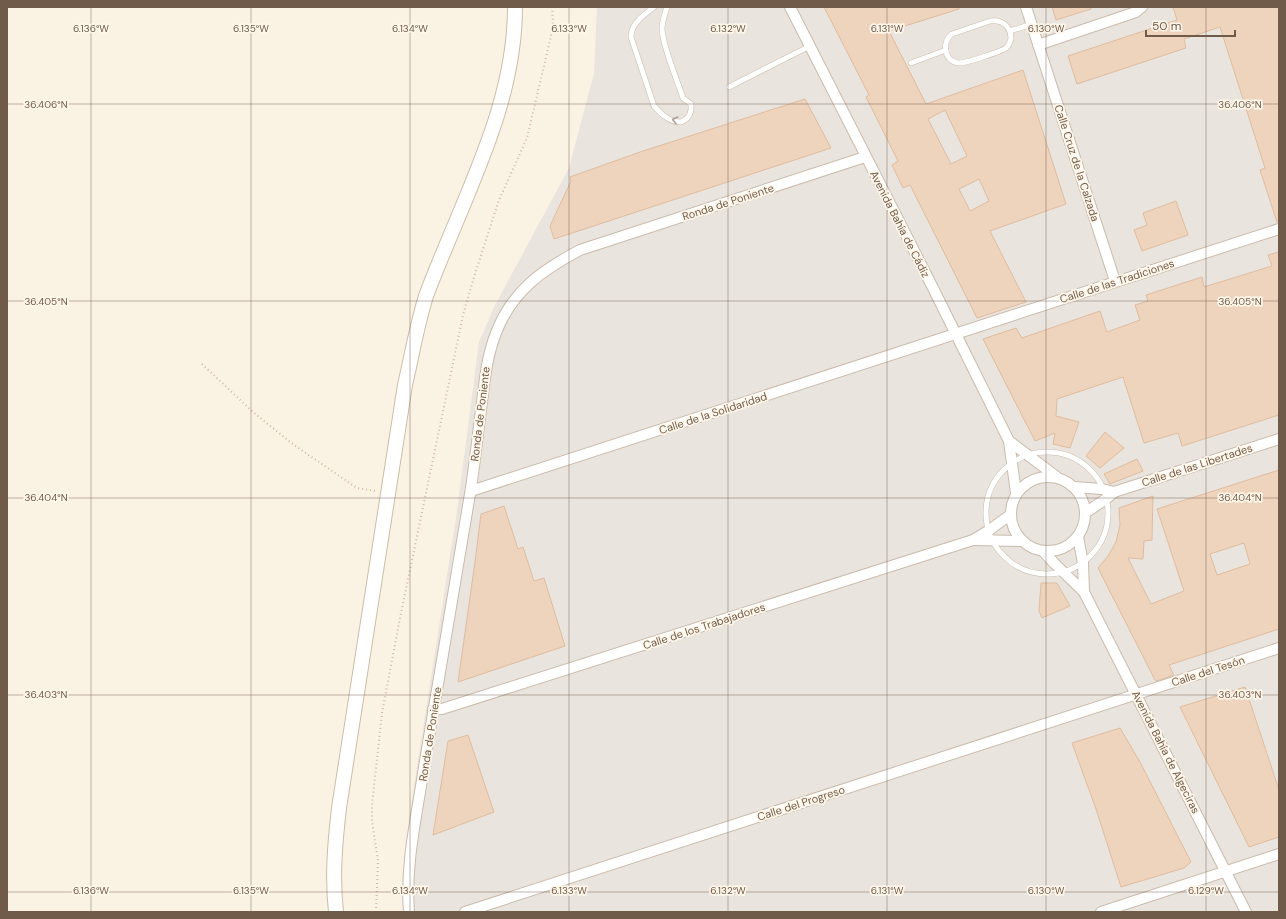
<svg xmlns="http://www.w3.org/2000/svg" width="1286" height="919" font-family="'DM Sans',sans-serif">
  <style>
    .industrial { fill: #eae4de }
    .building { fill: #eed4bd; stroke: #dfbc9e; fill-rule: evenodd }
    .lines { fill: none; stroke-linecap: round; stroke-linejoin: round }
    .lane-casing { stroke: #cabbab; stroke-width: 6 }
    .street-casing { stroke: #cabbab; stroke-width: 12 }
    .secondary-casing { stroke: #cdbca9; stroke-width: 16 }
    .path { stroke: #d2b7a0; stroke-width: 2; stroke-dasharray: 1 3; stroke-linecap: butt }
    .lane { stroke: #fff; stroke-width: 5 }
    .street { stroke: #fff; stroke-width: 10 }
    .secondary { stroke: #fff; stroke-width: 14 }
    .oneway { stroke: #a99d93 }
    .ticks { fill: none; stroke: #705b4b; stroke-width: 1; stroke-opacity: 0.45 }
    .labels { text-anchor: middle; stroke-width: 3.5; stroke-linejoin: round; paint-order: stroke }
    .street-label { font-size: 11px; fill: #705b4b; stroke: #fef7e9 }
    .ticks-label { font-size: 10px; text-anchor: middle; fill: #705b4b; stroke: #fef7e9; stroke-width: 3.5; stroke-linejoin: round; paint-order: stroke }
  </style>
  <rect width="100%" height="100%" fill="#faf3e3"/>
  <path class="industrial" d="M597,7h682v905h-876l1,-46 8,-67 44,-281 23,-176 16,-37 74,-137 25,-95z"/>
  <g class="building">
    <path d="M824,7h135v2l-70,22 37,73 97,-34 43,134 -76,27 36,71 -49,16 -67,-133 -7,3 -11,-23 6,-4 -32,-64 3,-2zM945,110l22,46 -16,8 -23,-45zM979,179l10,22 -19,10 -11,-22z"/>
    <path d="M1052,7h39v2l-35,11z"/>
    <path d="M1173,7h106v215h-2l-17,-52 5,-2 -45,-141 -36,12 2,9 -109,36 -9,-28 109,-36z"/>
    <path d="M805,99l26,49 -277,91 -4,-13 21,-45 -1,-4 70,-25z"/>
    <path d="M1176,201l12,34 -46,16 -8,-21 13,-5 -4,-12z"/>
    <path d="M1279,252v163l-97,31 -4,-13 -34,10 -21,-66 -66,22 -1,17 23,6 -9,26 -17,-4 2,-11 -20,8 -52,-102 33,-11 6,10 78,-27 7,21 33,-12 -5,-15 13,-4 -2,-6 56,-18 2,10 68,-21 -4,-11z"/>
    <path d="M1105,432l19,16 -24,20 -14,-12z"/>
    <path d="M1137,459l6,12 -33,13 -6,-10z"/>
    <path d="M1279,470v159l-110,36 5,10 -18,6 -1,-1 -57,-112 10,-12 8,-14 4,-17 -1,-17 34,-12 -1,44 -8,1 -1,18 -15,-1 23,46 33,-13 -27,-82zM1244,543l6,21 -33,11 -7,-21z"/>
    <path d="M504,506l14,43 5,-2 11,34 10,-3 21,68 -107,36 17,-120 6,-48z"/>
    <path d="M1041,583h16l13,23 -28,12 -3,-7z"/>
    <path d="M1245,687l34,103v47l-30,10 -69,-140z"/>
    <path d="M1120,728l20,34 51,100 -7,6 -63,19 -25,-78 -24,-66z"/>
    <path d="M468,735l26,77 -61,23 15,-94z"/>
  </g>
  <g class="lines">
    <g class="lane-casing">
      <g id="lane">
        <path d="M654,7c-10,8 -23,16 -23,30l23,69c7,8 15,16 27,16 8,-3 11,-10 10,-18l-8,-6c-6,-19 -20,-50 -21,-69 0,-8 3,-15 5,-22"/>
        <path d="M990,21c13,-2 21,6 21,18 -1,3 -2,6 -5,9 -4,3 -42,16 -48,15 -15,-3 -16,-21 -6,-29z"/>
        <path d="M1010,31l22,-7"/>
        <path d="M911,63l35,-13"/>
        <path d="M729,87l81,-41"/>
        <circle cx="1047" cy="513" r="61"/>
      </g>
    </g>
    <g class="street-casing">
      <g id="street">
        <path d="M790,7l141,277 78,157 7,52"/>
        <path d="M1026,7l89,274"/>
        <path d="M1038,45l98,-33 6,-5"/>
        <path d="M1009,441l48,36"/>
        <circle cx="1048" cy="514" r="37"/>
        <path d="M1074,487l28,2 12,3"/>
        <path d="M471,491l808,-262"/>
        <path d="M1085,513l21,-14 8,-7 165,-53"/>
        <path d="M1078,537l5,26 1,29"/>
        <path d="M973,540l49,1"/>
        <path d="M1043,551l11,12 30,29 162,320"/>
        <path d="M433,709h9l531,-169 15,-9 22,-16"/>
        <path d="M409,912c-4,-48 8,-97 15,-145 15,-91 31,-182 46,-273 5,-31 8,-62 12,-92 3,-25 5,-46 14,-69 16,-42 46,-63 84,-83l285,-93"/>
        <path d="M465,912l814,-264"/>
        <path d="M1101,912l178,-58"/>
      </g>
    </g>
    <g class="secondary-casing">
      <path id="secondary" d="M336,912c-4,-35 -1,-69 3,-104l66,-423c7,-30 12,-60 21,-89 7,-19 15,-38 23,-57 31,-75 66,-149 66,-232"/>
    </g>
    <g class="path">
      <path d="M202,364l52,49 40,32 63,43 19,3"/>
      <path d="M376,912l2,-51 -6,-40v-16l10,-92 18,-95 63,-303 11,-38 25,-77 28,-62 24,-102 2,-13 -1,-16"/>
    </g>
    <use href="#lane" class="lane"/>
    <use href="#street" class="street"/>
    <use href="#secondary" class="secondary"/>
  </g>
  <defs><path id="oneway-chevron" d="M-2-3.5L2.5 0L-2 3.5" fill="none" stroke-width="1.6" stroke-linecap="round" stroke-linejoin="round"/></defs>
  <use class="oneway" href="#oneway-chevron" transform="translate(675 120) rotate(-166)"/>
  <path class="ticks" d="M91,7v905M251,7v905M410,7v905M569,7v905M728,7v905M887,7v905M1046,7v905M1206,7v905M7,104h1272M7,301h1272M7,498h1272M7,695h1272M7,892h1272"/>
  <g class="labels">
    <g class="street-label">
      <text transform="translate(1077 163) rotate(72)" y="4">Calle Cruz de la Calzada</text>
      <text transform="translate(728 202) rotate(-18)" y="4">Ronda de Poniente</text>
      <text transform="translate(900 224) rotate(63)" y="4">Avenida Bahía de Cádiz</text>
      <text transform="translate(1117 281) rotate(-18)" y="4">Calle de las Tradiciones</text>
      <text transform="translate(713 413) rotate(-18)" y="4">Calle de la Solidaridad</text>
      <text transform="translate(480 414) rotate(-83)" y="4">Ronda de Poniente</text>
      <text transform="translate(1197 465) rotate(-18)" y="4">Calle de las Libertades</text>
      <text transform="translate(704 626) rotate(-18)" y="4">Calle de los Trabajadores</text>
      <text transform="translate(1208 671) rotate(-18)" y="4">Calle del Tesón</text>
      <text transform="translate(430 734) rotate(-81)" y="4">Ronda de Poniente</text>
      <text transform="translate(1166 752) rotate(63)" y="4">Avenida Bahía de Algeciras</text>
      <text transform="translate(801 803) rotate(-18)" y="4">Calle del Progreso</text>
    </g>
  </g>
  <g class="ticks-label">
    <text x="91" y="32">6.136°W</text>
    <text x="251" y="32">6.135°W</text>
    <text x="410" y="32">6.134°W</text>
    <text x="569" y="32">6.133°W</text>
    <text x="728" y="32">6.132°W</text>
    <text x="887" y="32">6.131°W</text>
    <text x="1046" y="32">6.130°W</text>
    <text x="46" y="108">36.406°N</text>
    <text x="1240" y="108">36.406°N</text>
    <text x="46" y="305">36.405°N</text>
    <text x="1240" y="305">36.405°N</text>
    <text x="46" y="501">36.404°N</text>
    <text x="1240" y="501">36.404°N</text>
    <text x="46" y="698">36.403°N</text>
    <text x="1240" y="698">36.403°N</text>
    <text x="91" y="894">6.136°W</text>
    <text x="251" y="894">6.135°W</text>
    <text x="410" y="894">6.134°W</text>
    <text x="569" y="894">6.133°W</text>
    <text x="728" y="894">6.132°W</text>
    <text x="887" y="894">6.131°W</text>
    <text x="1046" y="894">6.130°W</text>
    <text x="1206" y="894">6.129°W</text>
  </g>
  <rect width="1286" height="919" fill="none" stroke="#705b4b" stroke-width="16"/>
  <path d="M1146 30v6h89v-6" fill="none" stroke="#705b4b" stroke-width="2"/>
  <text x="1152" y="30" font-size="12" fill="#705b4b" stroke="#fef7e9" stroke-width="3" paint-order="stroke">50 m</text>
</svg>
